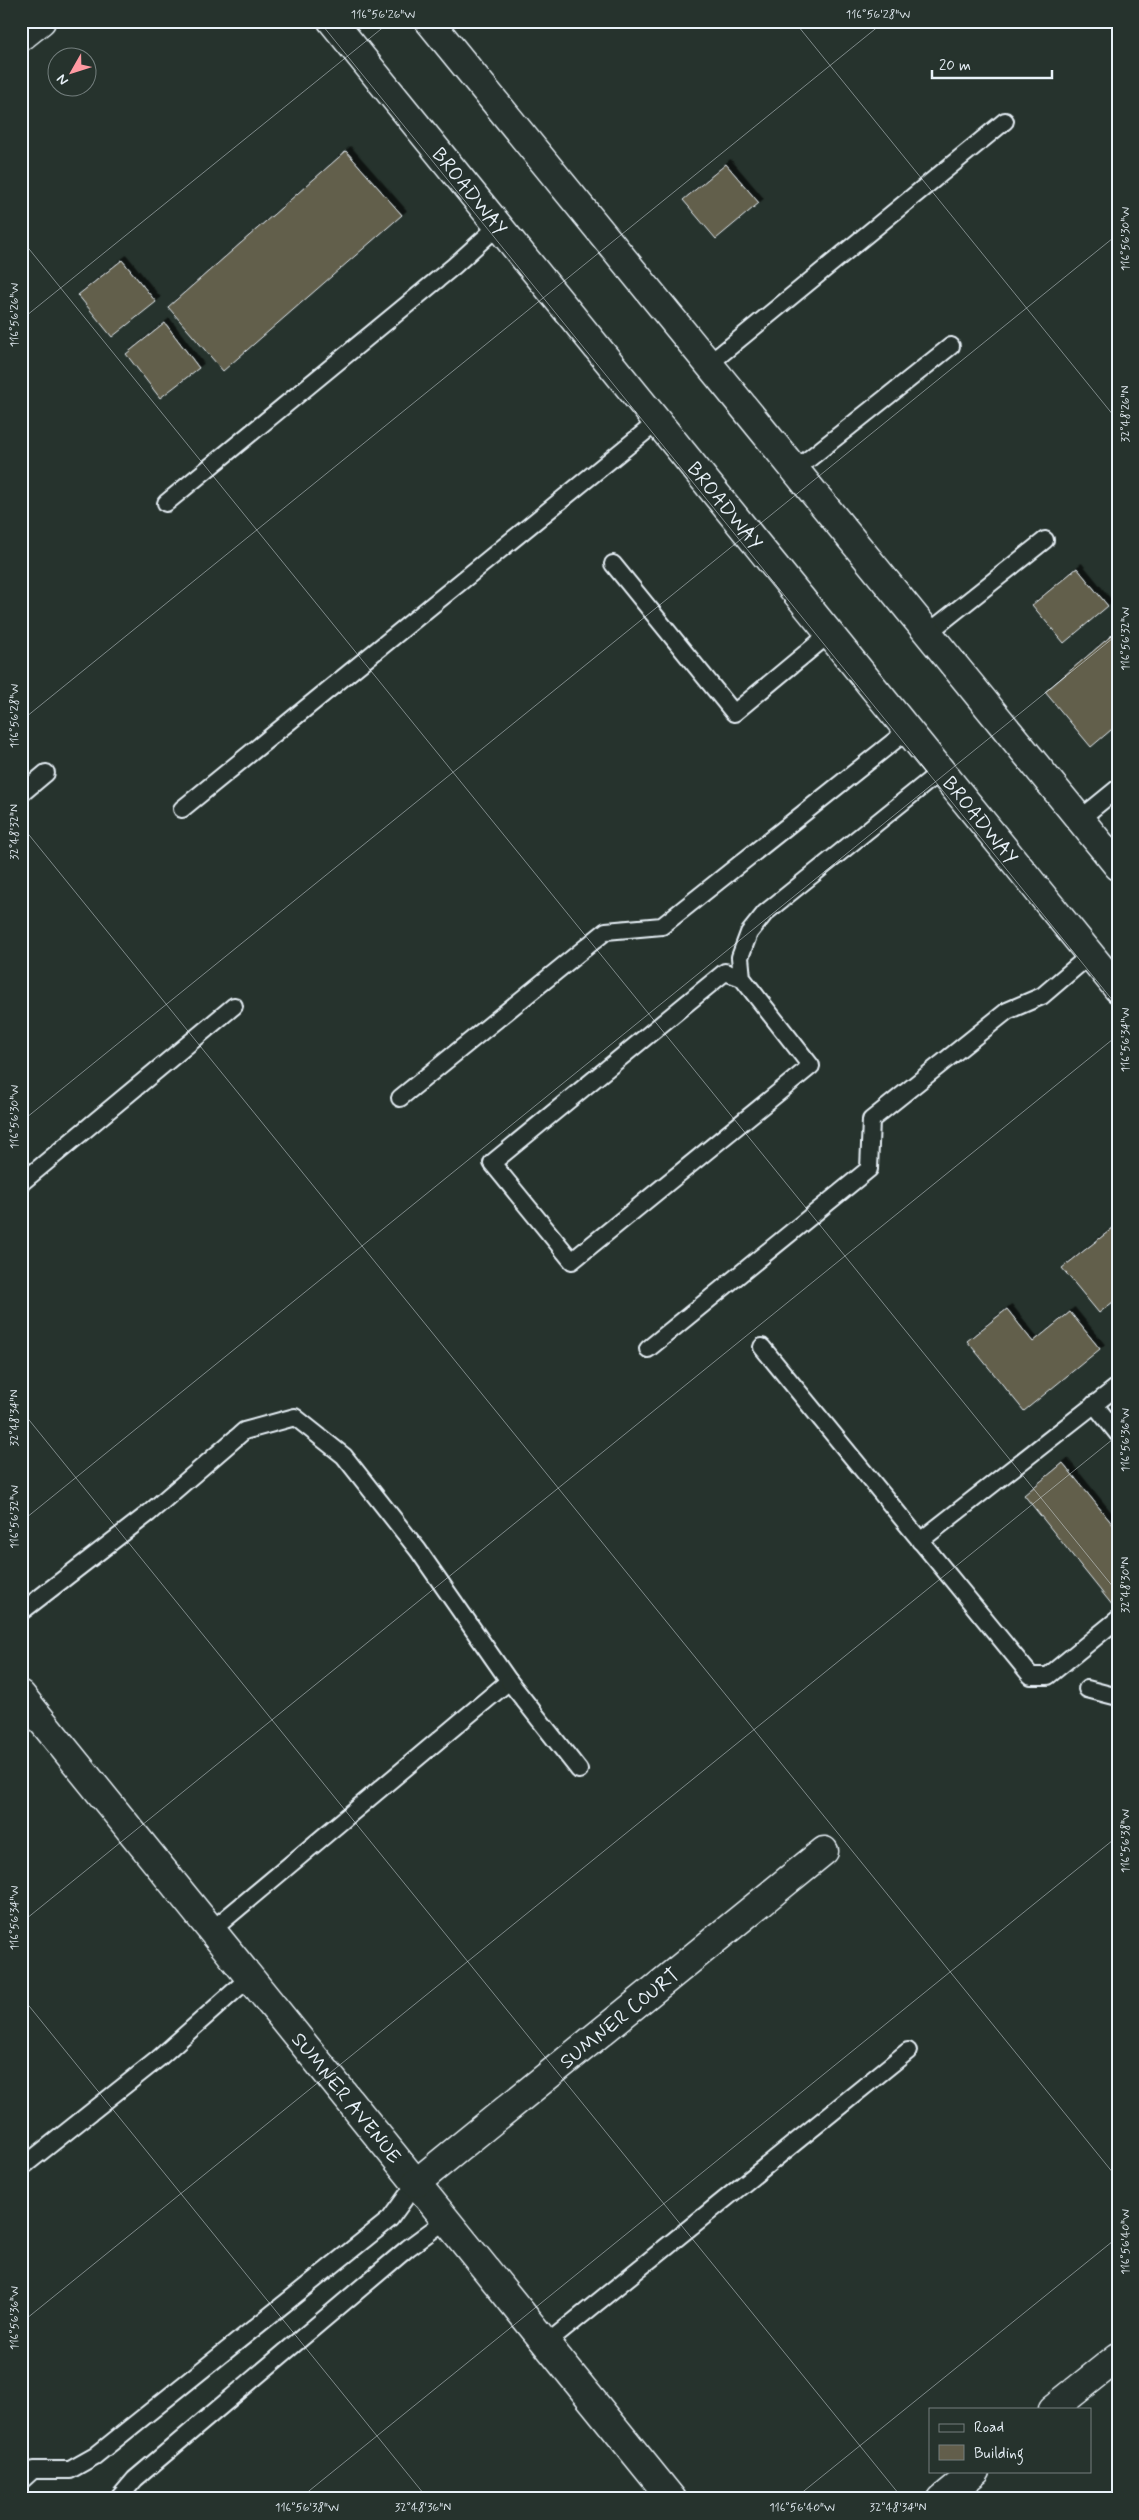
<svg xmlns="http://www.w3.org/2000/svg" width="1139" height="2520" font-family="Mynerve,sans-serif">
  <style>
    .building { fill: #625e4b; stroke: #e8f1f8; filter: url(#shadow) }
    .lines { fill: none; stroke-linecap: round; stroke-linejoin: round }
    .service-casing { stroke: #e8f1f8; stroke-width: 20 }
    .minor-casing { stroke: #e8f1f8; stroke-width: 31 }
    .tertiary-casing { stroke: #e8f1f8; stroke-width: 31 }
    .primary-casing { stroke: #e8f1f8; stroke-width: 31 }
    .service { stroke: #26332d; stroke-width: 16 }
    .minor { stroke: #26332d; stroke-width: 28 }
    .tertiary { stroke: #26332d; stroke-width: 28 }
    .primary { stroke: #26332d; stroke-width: 28 }
    .ticks { fill: none; stroke: #e8f1f8; stroke-width: 1; stroke-opacity: 0.45 }
    .labels { text-anchor: middle; stroke-width: 4; stroke-linejoin: round; paint-order: stroke }
    .street-label { font-size: 20px; fill: #e8f1f8; stroke: #26332d }
    .neatline { fill: none; stroke: #e8f1f8; stroke-width: 2 }
    .ticks-label { font-size: 12px; text-anchor: middle; fill: #e8f1f8 }
  </style>
  <defs>
    <filter id="shadow"><feDropShadow dx="4.5" dy="-4.5" stdDeviation="0" flood-color="#0009"/></filter>
  </defs>
  <rect width="100%" height="100%" fill="#26332d"/>
  <filter id="ink" filterUnits="userSpaceOnUse"><feTurbulence type="fractalNoise" baseFrequency=".02" numOctaves="2"/><feDisplacementMap in="SourceGraphic" scale="10" xChannelSelector="R" yChannelSelector="G"/><feConvolveMatrix kernelMatrix="1 2 1 2 8 2 1 2 1" color-interpolation-filters="sRGB"/></filter>
  <g filter="url(#ink)">
    <g class="building">
      <path d="M346,151l56,64 -179,156 -55,-64z"/>
      <path d="M726,164l33,39 -43,36 -33,-39z"/>
      <path d="M122,260l34,42 -44,35 -34,-42z"/>
      <path d="M165,323l34,45 -39,30 -34,-44z"/>
      <path d="M1077,568l31,38 -44,37 -32,-38z"/>
      <path d="M1118,630v94l-27,23 -46,-55z"/>
      <path d="M1118,1224v74l-19,15 -37,-45z"/>
      <path d="M1007,1309l26,33 37,-30 30,37 -76,62 -57,-70z"/>
      <path d="M1063,1463l55,68v71l-5,4 -89,-111z"/>
    </g>
    <g class="lines">
      <g class="service-casing">
        <g id="service">
          <path d="M709,364l296,-243"/>
          <path d="M795,470l156,-124"/>
          <path d="M166,503l288,-237 44,-40"/>
          <path d="M613,564l121,149 95,-79"/>
          <path d="M928,633l117,-93"/>
          <path d="M21,794l25,-21"/>
          <path d="M182,809l475,-387"/>
          <path d="M1080,819l38,-31"/>
          <path d="M742,978l-17,-6 -233,191 80,98 239,-195 -69,-88 -2,-21 9,-24 16,-20 176,-142"/>
          <path d="M400,1098l206,-167 56,-5 246,-196"/>
          <path d="M21,1183l213,-177"/>
          <path d="M762,1347l269,329h17l70,-57"/>
          <path d="M648,1349l221,-180 2,-49 136,-109 35,-15 48,-41"/>
          <path d="M1094,1404l24,30"/>
          <path d="M920,1541l198,-155"/>
          <path d="M21,1612l128,-99 95,-82 51,-14 49,39 74,94 91,131 -297,249"/>
          <path d="M509,1681l70,89"/>
          <path d="M1087,1689l31,8"/>
          <path d="M21,2168l137,-109 92,-82"/>
          <path d="M546,2344l362,-293"/>
          <path d="M21,2481l12,-11h37l25,-14 295,-237 26,-36"/>
          <path d="M118,2499l17,-20 273,-231 38,-28"/>
        </g>
      </g>
      <g class="minor-casing">
        <g id="minor">
          <path d="M21,37l20,-16"/>
          <path id="s1" d="M21,1695l651,804"/>
          <path id="s2" d="M416,2183l408,-332"/>
        </g>
      </g>
      <g class="tertiary-casing">
        <g id="tertiary">
          <path d="M1053,2409l65,-52"/>
          <path d="M942,2499l34,-28"/>
        </g>
      </g>
      <g class="primary-casing">
        <g id="primary">
          <path id="s3" d="M332,21l786,968"/>
          <path d="M429,21l689,845"/>
        </g>
      </g>
      <use href="#service" class="service"/>
      <use href="#minor" class="minor"/>
      <use href="#tertiary" class="tertiary"/>
      <use href="#primary" class="primary"/>
    </g>
  </g>
  <path class="ticks" d="M319,21l799,986M794,21l324,400M21,239l1097,1354M21,320l370,-299M21,721l864,-700M21,825l1097,1354M21,1122l1097,-888M21,1410l882,1089M21,1522l1097,-888M21,1923l1097,-888M21,1996l407,503M21,2323l1097,-888M299,2499l819,-663M794,2499l324,-262"/>
  <g class="labels">
    <g class="street-label">
      <text dy="7" stroke="none"><textPath href="#s3" startOffset="219">BROADWAY</textPath></text>
      <text dy="7" stroke="none"><textPath href="#s3" startOffset="624">BROADWAY</textPath></text>
      <text dy="7" stroke="none"><textPath href="#s3" startOffset="1029">BROADWAY</textPath></text>
      <text dy="7" stroke="none"><textPath href="#s2" startOffset="262">SUMNER COURT</textPath></text>
      <text dy="7" stroke="none"><textPath href="#s1" startOffset="518">SUMNER AVENUE</textPath></text>
    </g>
  </g>
  <rect width="1139" height="2520" fill="none" stroke="#26332d" stroke-width="55"/>
  <rect x="929" y="2408" width="162" height="65" fill="#26332d" stroke="#747f7e"/>
  <rect x="939" y="2424" width="25" height="8" fill="#26332d" stroke="#747f7e"/>
  <text x="974" y="2432" font-size="15" fill="#e8f1f8">Road</text>
  <rect x="939" y="2445" width="25" height="15" fill="#625e4b" stroke="#747f7e"/>
  <text x="974" y="2458" font-size="15" fill="#e8f1f8">Building</text>
  <g transform="translate(72 72) rotate(231)"><circle r="24" fill="#26332d" stroke="#747f7e"/>
  <path d="M0-4L9 19L0 12L-9 19Z" fill="#ff9aa2"/>
  <text y="-8" font-size="14" font-weight="bold" text-anchor="middle" fill="#e8f1f8">N</text>
  </g>
  <path d="M932 70v8h120v-8" fill="none" stroke="#e8f1f8" stroke-width="2.5"/>
  <text x="939" y="70" font-size="15" fill="#e8f1f8" stroke="#26332d" stroke-width="4" paint-order="stroke">20 m</text>
  <rect x="28" y="28" width="1084" height="2464" class="neatline"/>
  <g class="ticks-label">
    <text x="383" y="18">116°56'26"W</text>
    <text x="878" y="18">116°56'28"W</text>
    <text transform="translate(1125 239) rotate(-90)" y="4">116°56'30"W</text>
    <text transform="translate(14 315) rotate(-90)" y="4">116°56'26"W</text>
    <text transform="translate(1125 414) rotate(-90)" y="4">32°48'26"N</text>
    <text transform="translate(1125 639) rotate(-90)" y="4">116°56'32"W</text>
    <text transform="translate(14 716) rotate(-90)" y="4">116°56'28"W</text>
    <text transform="translate(14 832) rotate(-90)" y="4">32°48'32"N</text>
    <text transform="translate(1125 1040) rotate(-90)" y="4">116°56'34"W</text>
    <text transform="translate(14 1117) rotate(-90)" y="4">116°56'30"W</text>
    <text transform="translate(14 1418) rotate(-90)" y="4">32°48'34"N</text>
    <text transform="translate(1125 1440) rotate(-90)" y="4">116°56'36"W</text>
    <text transform="translate(14 1517) rotate(-90)" y="4">116°56'32"W</text>
    <text transform="translate(1125 1585) rotate(-90)" y="4">32°48'30"N</text>
    <text transform="translate(1125 1841) rotate(-90)" y="4">116°56'38"W</text>
    <text transform="translate(14 1918) rotate(-90)" y="4">116°56'34"W</text>
    <text transform="translate(1125 2242) rotate(-90)" y="4">116°56'40"W</text>
    <text transform="translate(14 2318) rotate(-90)" y="4">116°56'36"W</text>
    <text x="307" y="2511">116°56'38"W</text>
    <text x="423" y="2511">32°48'36"N</text>
    <text x="802" y="2511">116°56'40"W</text>
    <text x="898" y="2511">32°48'34"N</text>
  </g>
</svg>
